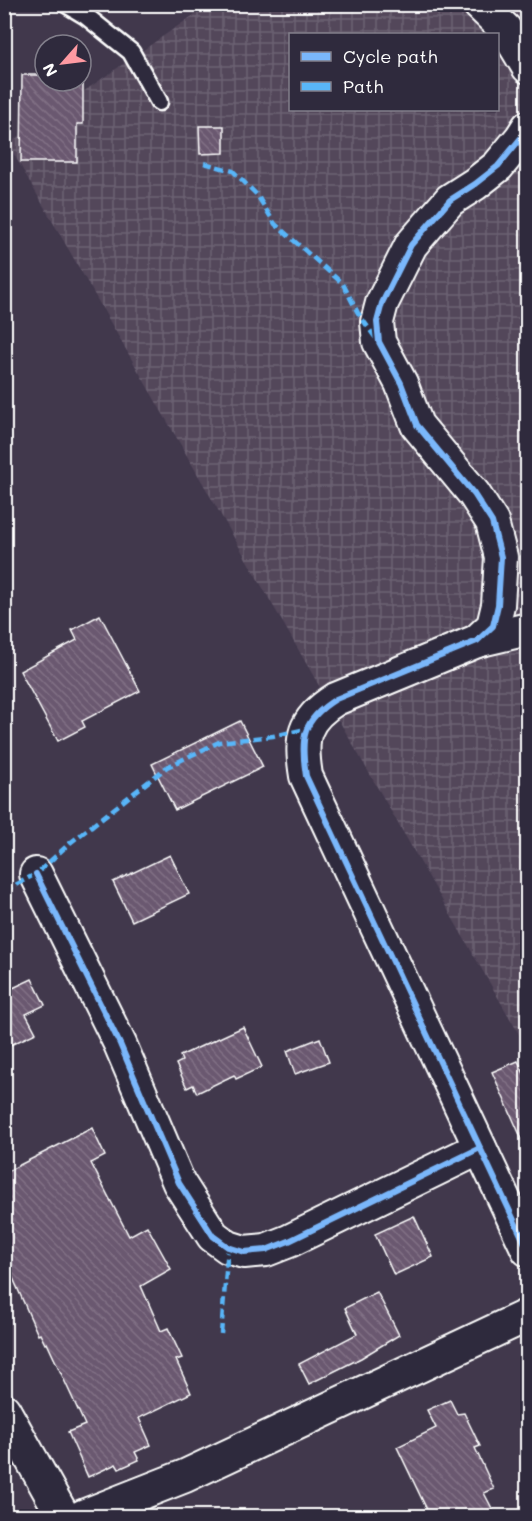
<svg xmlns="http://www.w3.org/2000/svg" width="532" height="1521" font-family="Mali,sans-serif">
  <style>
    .industrial { fill: url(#industrial-grid); fill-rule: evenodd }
    .building { fill: url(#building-back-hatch); stroke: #fff; stroke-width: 1.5 }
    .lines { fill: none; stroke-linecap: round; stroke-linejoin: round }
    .service-casing { stroke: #fff; stroke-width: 21 }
    .minor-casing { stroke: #fff; stroke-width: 36 }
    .service { stroke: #2f2a3d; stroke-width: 16 }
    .minor { stroke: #2f2a3d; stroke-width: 32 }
    .quiet { stroke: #59b6f9; stroke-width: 4.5; stroke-dasharray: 9 4.5; stroke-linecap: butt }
    .cycleway-casing { stroke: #2f2a3d; stroke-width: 10 }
    .cycleway { stroke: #7ab7fb; stroke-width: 6 }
  </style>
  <defs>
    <pattern id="industrial-grid" width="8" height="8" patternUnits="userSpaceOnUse" patternTransform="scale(1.5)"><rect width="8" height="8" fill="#52465a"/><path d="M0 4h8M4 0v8" fill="none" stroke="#6c6273"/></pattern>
    <pattern id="building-back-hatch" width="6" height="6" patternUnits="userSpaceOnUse" patternTransform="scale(1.5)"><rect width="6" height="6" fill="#6b5870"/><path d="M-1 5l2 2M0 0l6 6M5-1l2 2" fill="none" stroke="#817185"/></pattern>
  </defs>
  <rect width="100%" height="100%" fill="#41384c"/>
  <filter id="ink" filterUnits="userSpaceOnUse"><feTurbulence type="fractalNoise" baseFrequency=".0167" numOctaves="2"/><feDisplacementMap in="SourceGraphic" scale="12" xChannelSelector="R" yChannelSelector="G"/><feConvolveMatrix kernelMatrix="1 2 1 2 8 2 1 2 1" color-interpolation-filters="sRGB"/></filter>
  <g filter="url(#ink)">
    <path class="industrial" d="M208,5h319v1043l-519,-904zM290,34h208v76h-208z"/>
    <g class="building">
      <path d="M22,75h23v6h36v-5h2v48h-6v38h-56z"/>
      <path d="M199,126h25v27l-24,1z"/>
      <path d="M100,615l40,76 -58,30 3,6 -27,14 -38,-70 57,-31 -5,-10z"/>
      <path d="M240,721l23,46 -88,43 -23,-46z"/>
      <path d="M170,855l19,39 -57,27 -19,-39z"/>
      <path d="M4,971l9,17 19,-9 13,26 -19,9 10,19 -32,15z"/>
      <path d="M243,1027l19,40 -26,12 -2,-4 -37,18 -4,-8 -6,3 -11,-24 6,-3 -2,-5z"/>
      <path d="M320,1038l9,24 -34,12 -8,-23z"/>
      <path d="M518,1061l10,21v71l-36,-81z"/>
      <path d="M92,1128l13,28 -14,7 38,73 18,-10 24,43 -30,17 20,45 7,-3 14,30 -6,2 15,33 -52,25 12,27 -16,7 4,8 -20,9 -3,-5 -28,13 -20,-45 17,-7 -38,-82 -2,1 -5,-10 -2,1 -25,-57 -9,5v-110z"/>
      <path d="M414,1216l19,41 -39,18 -19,-41z"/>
      <path d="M377,1292l22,43 -38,23 -52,26 -10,-20 58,-30 -12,-26z"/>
      <path d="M450,1400l7,14 7,-1 16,33 -5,2 19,41 -10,4 12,23h-66l-33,-69 39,-19 -9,-18z"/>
    </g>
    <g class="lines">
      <g class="service-casing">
        <path id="service" d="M66,4l20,12 45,36 28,50"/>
      </g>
      <g class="minor-casing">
        <g id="minor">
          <path d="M479,4l26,25 23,38"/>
          <path d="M528,127l-7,11 -23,28 -23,18 -25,16 -39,45 -29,58 -5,19 2,20 22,41 16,42 57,69 18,28 9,35 -3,48 -5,21 -16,15 -141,58c-34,21 -36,39 -30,77l222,474"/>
          <path d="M477,641l51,-12"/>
          <path d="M36,874l84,170 59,139 34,53 15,11 16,5 22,-2 23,-9 191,-93"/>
          <path d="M4,1410l59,106"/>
          <path d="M83,1516l102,-40 343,-161"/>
        </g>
      </g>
      <use href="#service" class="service"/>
      <use href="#minor" class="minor"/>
      <g class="quiet">
        <path d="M204,163l29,8 24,24 18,29 68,60 15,29 19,27"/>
        <path d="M4,891l32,-17 34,-31 97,-76 52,-25 54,-6 33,-7"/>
        <path d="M221,1334l7,-87"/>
      </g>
      <g class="cycleway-casing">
        <g id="cycleway">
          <path d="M528,127l-7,11 -23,28 -23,18 -25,16 -39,45 -29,58 -5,19 2,20 22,41 16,42 57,69 18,28 9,35 -3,48 -5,21 -16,15 -141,58c-34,21 -36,39 -30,77l222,474"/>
          <path d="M36,874l84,170 59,139 34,53 15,11 16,5 22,-2 23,-9 191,-93"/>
        </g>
      </g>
      <use href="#cycleway" class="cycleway"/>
    </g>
  </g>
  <rect width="532" height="1521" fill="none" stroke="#2f2a3d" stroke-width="24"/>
  <rect x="12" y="12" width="508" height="1497" fill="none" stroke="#fff" stroke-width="2" filter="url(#ink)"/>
  <rect x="289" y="33" width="210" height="78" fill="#2f2a3d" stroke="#827f8b" stroke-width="1.5"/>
  <rect x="301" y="52" width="30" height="9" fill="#7ab7fb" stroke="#827f8b" stroke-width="1.5"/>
  <text x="343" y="63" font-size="18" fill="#ffffff">Cycle path</text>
  <rect x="301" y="82" width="30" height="9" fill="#59b6f9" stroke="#827f8b" stroke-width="1.5"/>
  <text x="343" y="93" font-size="18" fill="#ffffff">Path</text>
  <g transform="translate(63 63) rotate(242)"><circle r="28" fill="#2f2a3d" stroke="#827f8b" stroke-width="1.5"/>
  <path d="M0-4.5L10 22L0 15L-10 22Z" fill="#ff9aa2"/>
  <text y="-9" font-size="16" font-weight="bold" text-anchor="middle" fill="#ffffff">N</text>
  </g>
</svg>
